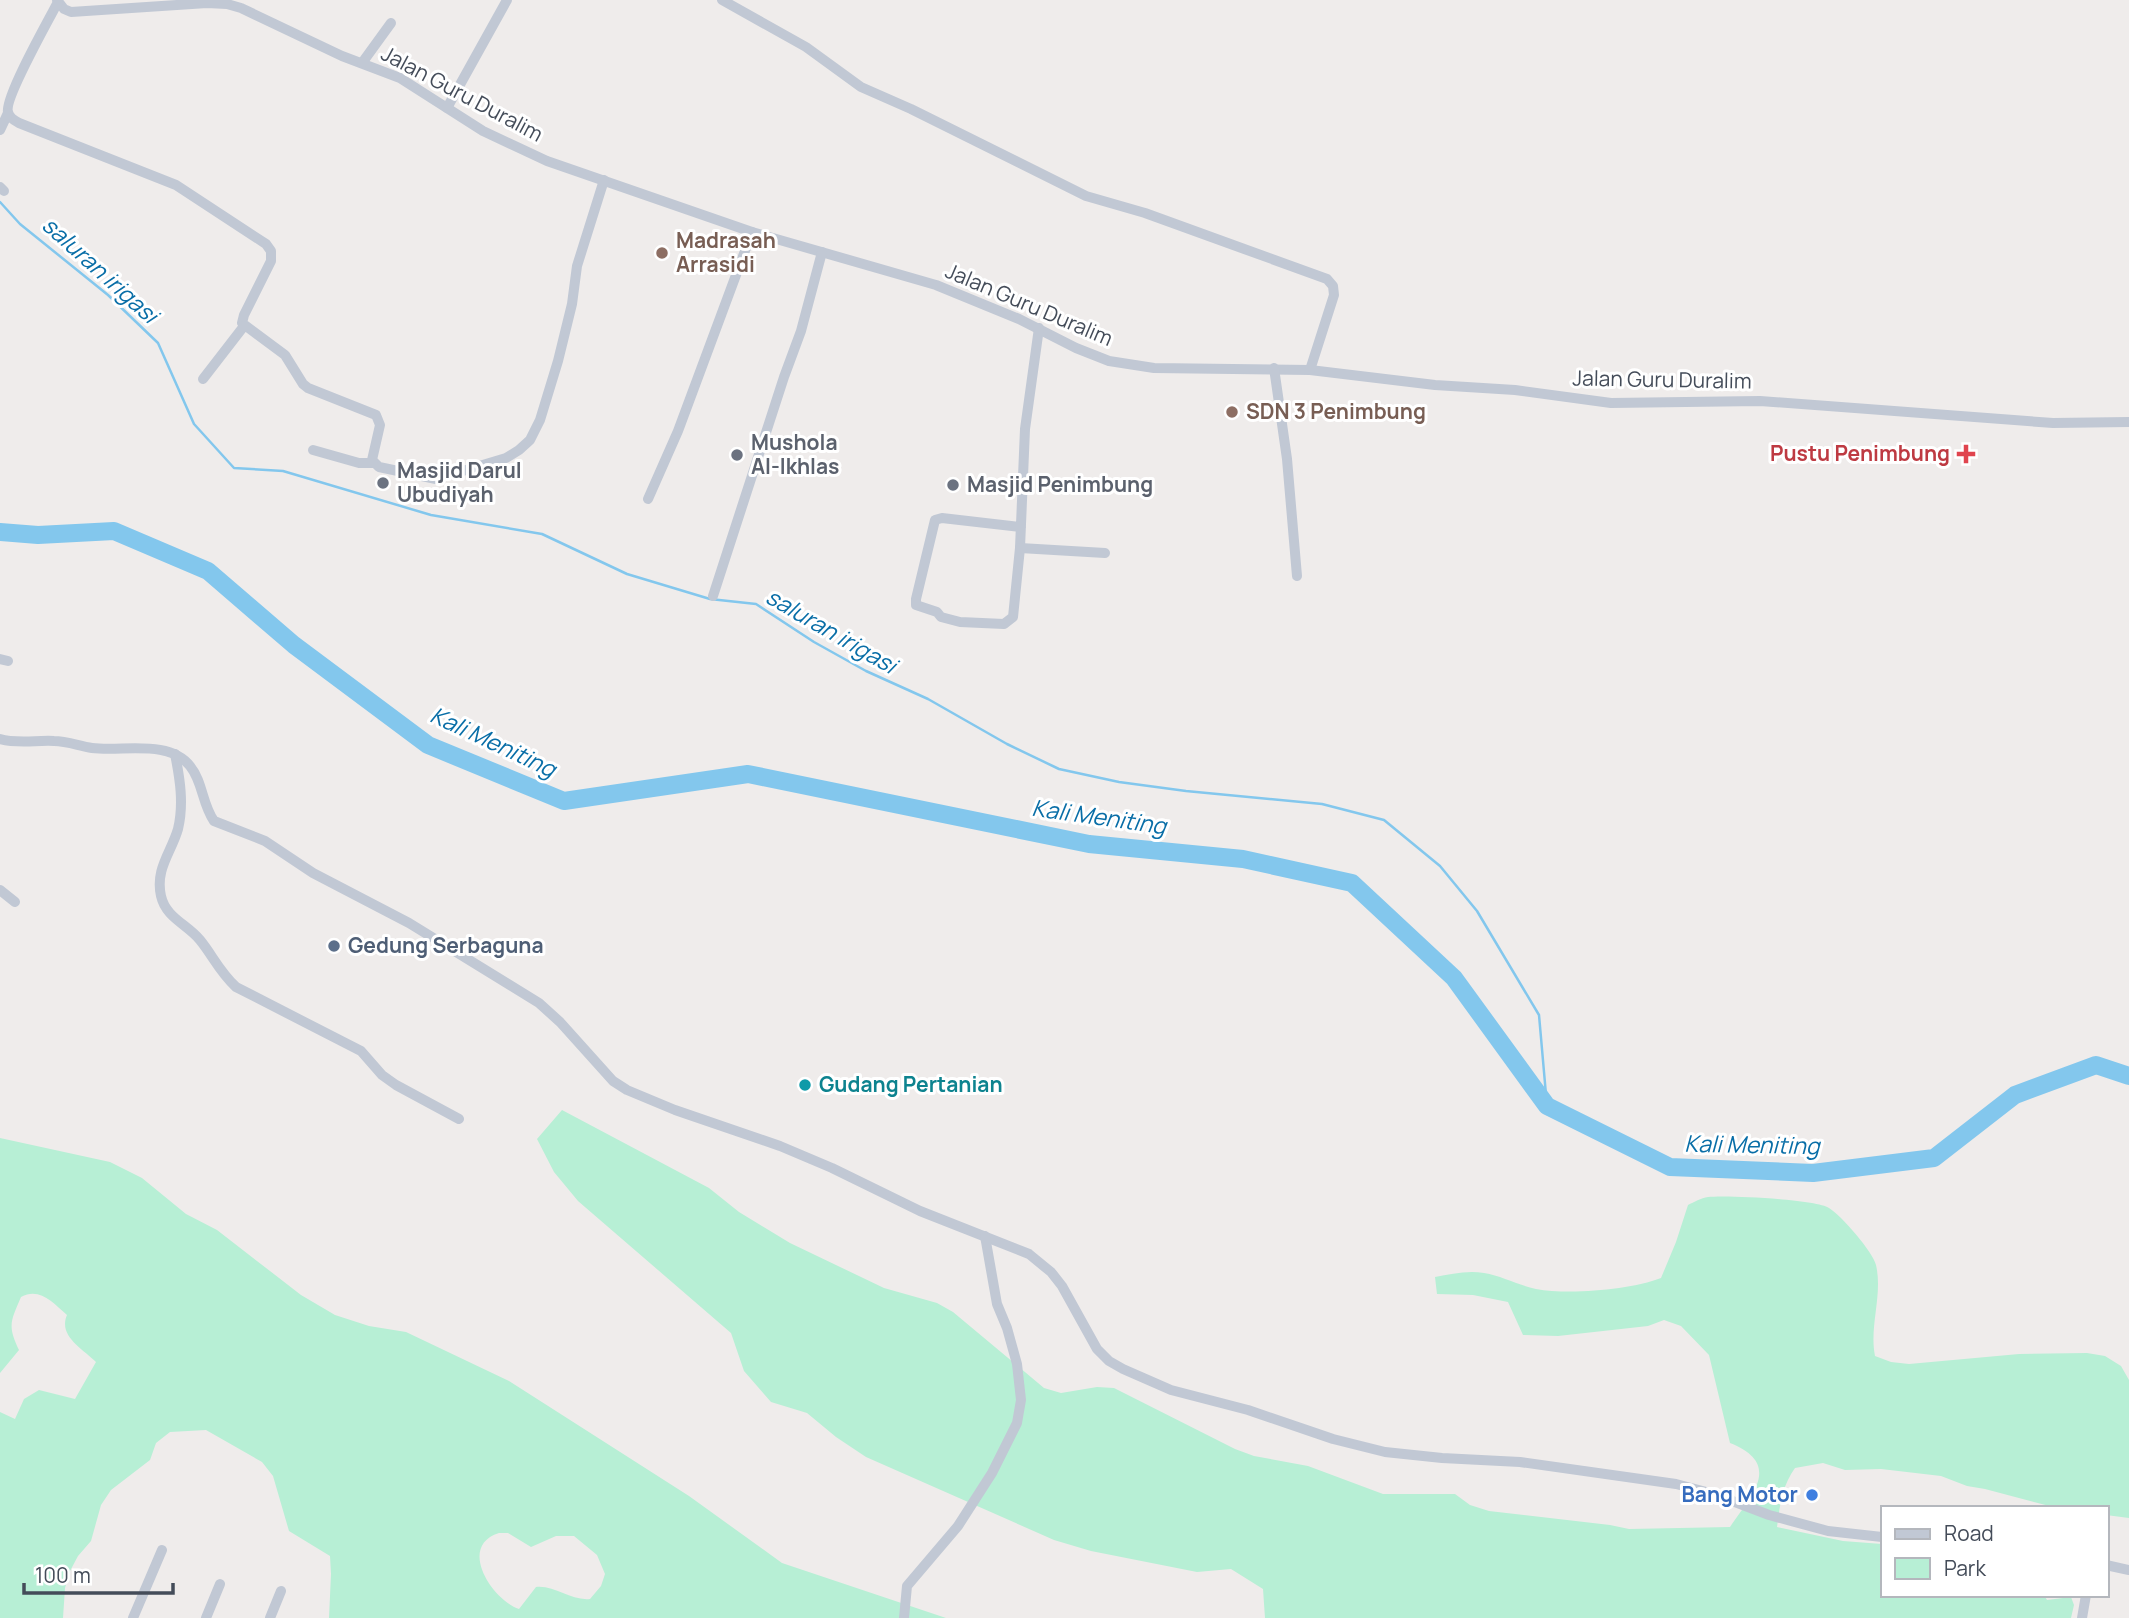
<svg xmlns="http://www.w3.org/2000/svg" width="2129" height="1618" font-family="Manrope,sans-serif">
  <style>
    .green { fill: #b7efd5; fill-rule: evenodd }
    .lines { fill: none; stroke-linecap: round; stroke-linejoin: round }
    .stream { stroke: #83c7ed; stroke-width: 2.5 }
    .river { stroke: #83c7ed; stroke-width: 18 }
    .minor { stroke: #c1c8d4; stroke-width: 10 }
    .education-dot { fill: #8d6e63; stroke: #fff; stroke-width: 2.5 }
    .health-dot { fill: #e0444e; stroke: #fff; stroke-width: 2.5 }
    .worship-dot { fill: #6b7280; stroke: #fff; stroke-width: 2.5 }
    .service-dot { fill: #5c6f8a; stroke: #fff; stroke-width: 2.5 }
    .culture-dot { fill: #0f9aa8; stroke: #fff; stroke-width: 2.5 }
    .shop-dot { fill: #3f7fe0; stroke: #fff; stroke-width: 2.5 }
    .labels { text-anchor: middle; stroke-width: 6; stroke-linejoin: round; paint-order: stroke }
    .street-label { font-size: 21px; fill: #444c59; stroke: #fff }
    .education-label { font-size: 21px; font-weight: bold; fill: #785e54; stroke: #fff; text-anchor: start }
    .worship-label { font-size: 21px; font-weight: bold; fill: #5b616d; stroke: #fff; text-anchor: start }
    .health-label { font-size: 21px; font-weight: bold; fill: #be3a42; stroke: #fff; text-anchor: end }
    .service-label { font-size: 21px; font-weight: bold; fill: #4e5e75; stroke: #fff; text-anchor: start }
    .culture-label { font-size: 21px; font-weight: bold; fill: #0d838f; stroke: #fff; text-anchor: start }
    .shop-label { font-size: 21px; font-weight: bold; fill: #366cbe; stroke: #fff; text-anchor: end }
    .water-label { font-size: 23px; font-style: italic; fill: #096ea7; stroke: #fff }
  </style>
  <rect width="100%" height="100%" fill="#efeceb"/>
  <g class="green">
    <path d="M562,1110l147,78 30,24 51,31 94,45 53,15 16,9 91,76 17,5 36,-6 17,1 121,61 19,7 54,10 75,28h72l15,11 19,6 121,14 19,4 101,-2c22,-32 53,-63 0,-84l-21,-88 -28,-29 -17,-6 -16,6 -90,10 -35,-1 -15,-33 -35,-7 -36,-1 -2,-17c16,-3 33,-7 49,-4 18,3 34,12 52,16 33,6 94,1 125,-11l15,-36 12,-37c6,-3 13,-7 20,-8 18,-2 108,2 121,11 12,7 44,44 47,57 7,30 -7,61 -1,91l16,6 18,2 110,-10 68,-1 18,3 16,10 8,14v138l-23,-3v-7h-49l-72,-19 -18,-3 -26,-10 -60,-7 -36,1 -22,-7 -28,5c-13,18 -15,37 -18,59l66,14 39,3v51h162l3,5 24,-3 3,8 -3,13h-806l-2,-29 -32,-20 -34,3 -106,-21 -37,-11 -188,-83 -30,-20 -29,-24 -36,-11 -27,-31 -13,-38 -153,-132 -24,-29 -17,-33z"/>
    <path d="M0,1138l110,24 32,16 44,36 31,16 84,65 34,20 34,11 37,6 103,49 180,115 93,67 164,55h-617l2,-44 -1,-18 -41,-25 -16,-55 -11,-14 -56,-32 -36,2 -14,11 -6,17 -39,30 -10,15 -10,36 -13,15 -8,15 -5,17 -2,30h-63v-206l15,7 9,-20 15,-9 36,9 21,-37c-14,-14 -38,-26 -29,-47 -14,-12 -27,-28 -46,-18 -10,24 -14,28 -2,53l-19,23zM499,1533h9l23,14 25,-11h18l23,19 8,19 -4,12 -11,13c-19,2 -35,-14 -54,-12l-17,22c-27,-9 -62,-63 -20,-76z"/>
  </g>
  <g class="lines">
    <path class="stream" d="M0,202l20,22 88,71 50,48 36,81 40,44 49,3 148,44 111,19 85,40 83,25 46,5 58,38 52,29 62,28 79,45 52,25 60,13 67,9 136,13 62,16 56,46 37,45 62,104 8,91"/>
    <path class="river" d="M0,532l38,3 76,-4 94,40 86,74 134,100 136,56 184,-27 341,70 154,15 109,24 102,95 93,128 123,61 143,6 121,-15 81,-63 81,-30 33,11"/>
    <g class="minor">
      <path d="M57,0l7,9 7,3 136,-9 20,1 14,4 101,48 58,22 83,53 64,30 205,71 184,53 83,34 57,29 33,13 45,7 156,2 125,15 80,5 96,13 149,-2 293,22 76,-1"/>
      <path d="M722,0l84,47 55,40 50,22 175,87 59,17 182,66 6,7 1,9 -24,75"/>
      <path d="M58,2c-9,17 -54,97 -50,110 1,5 7,9 11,11l157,62 90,59 5,7v10l-27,54 -2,8 43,32 18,29 5,4 68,27 4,10 -8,35 7,7 57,12 70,-21 13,-8 11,-10 10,-20 18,-59 14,-57 5,-38 27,-86"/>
      <path d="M362,63l29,-40"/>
      <path d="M447,108l60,-108"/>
      <path d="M0,130l8,-17"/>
      <path d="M0,187l4,4"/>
      <path d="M1274,368l13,91 10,117"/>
      <path d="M203,379l41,-53"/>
      <path d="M313,450l46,13h14"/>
      <path d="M648,499l30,-68 74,-199"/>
      <path d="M1021,527l-79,-9 -7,2 -19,79v6l21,7 4,5 19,5 44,2 9,-7 7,-69 5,-119 14,-101"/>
      <path d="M1020,548l85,5"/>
      <path d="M713,596l71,-219 17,-46 21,-79"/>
      <path d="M0,659l8,2"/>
      <path d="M0,739c16,5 37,1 54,2 13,0 25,5 38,7 30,4 77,-9 98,18 13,16 12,38 24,55l51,20 48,32 96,50 130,80 21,19 53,59 14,9 48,20 105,36 52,22 88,43 109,43 22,18 11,14 35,63 12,12 14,8 48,21 77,20 85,29 52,13 57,6 78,4 156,22 38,10 55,21 59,16 54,6"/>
      <path d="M175,754c5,25 9,50 3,75 -7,24 -23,40 -17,67 5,22 26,28 39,44 13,16 19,31 36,47l125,64 21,24 14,10 63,34"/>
      <path d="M0,890l15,12"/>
      <path d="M2106,1565l23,5"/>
      <path d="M133,1618l29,-68"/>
      <path d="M206,1618l14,-34"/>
      <path d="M270,1618l11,-27"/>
      <path d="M904,1618l3,-32 51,-60 34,-53 25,-50 4,-23 -4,-36 -10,-36 -10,-24 -12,-68"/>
      <path d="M2082,1618l4,-23"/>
    </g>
  </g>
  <g class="education-dot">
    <circle cx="662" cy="253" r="7"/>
    <circle cx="1232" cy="412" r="7"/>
  </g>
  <path class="health-dot" d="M1962.5 443.5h7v7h7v7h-7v7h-7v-7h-7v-7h7z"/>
  <g class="worship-dot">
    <circle cx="737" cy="455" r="7"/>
    <circle cx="383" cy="483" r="7"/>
    <circle cx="953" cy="485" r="7"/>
  </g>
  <circle class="service-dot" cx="334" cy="946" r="7"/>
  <circle class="culture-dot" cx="805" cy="1085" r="7"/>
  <circle class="shop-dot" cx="1812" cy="1495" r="7"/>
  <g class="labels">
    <g class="street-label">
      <text transform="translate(462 94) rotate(28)" y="7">Jalan Guru Duralim</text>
      <text transform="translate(1029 305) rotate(23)" y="7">Jalan Guru Duralim</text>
      <text transform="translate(1662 380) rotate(1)" y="7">Jalan Guru Duralim</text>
    </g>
    <g class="education-label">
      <text x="676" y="248">Madrasah<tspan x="676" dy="24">Arrasidi</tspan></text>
      <text x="1246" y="419">SDN 3 Penimbung</text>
    </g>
    <g class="worship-label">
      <text x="751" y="450">Mushola<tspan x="751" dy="24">Al-Ikhlas</tspan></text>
      <text x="397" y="478">Masjid Darul<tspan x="397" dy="24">Ubudiyah</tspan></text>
      <text x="967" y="492">Masjid Penimbung</text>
    </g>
    <g class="health-label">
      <text x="1950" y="461">Pustu Penimbung</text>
    </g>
    <g class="service-label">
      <text x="348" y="953">Gedung Serbaguna</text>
    </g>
    <g class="culture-label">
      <text x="819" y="1092">Gudang Pertanian</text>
    </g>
    <g class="shop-label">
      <text x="1798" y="1502">Bang Motor</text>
    </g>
    <g class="water-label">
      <text transform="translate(100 270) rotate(42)" y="8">saluran irigasi</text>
      <text transform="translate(831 631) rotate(30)" y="8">saluran irigasi</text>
      <text transform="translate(493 742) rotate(25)" y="8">Kali Meniting</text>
      <text transform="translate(1099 817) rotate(8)" y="8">Kali Meniting</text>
      <text transform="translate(1752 1145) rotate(1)" y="8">Kali Meniting</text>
    </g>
  </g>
  <rect x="1881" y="1506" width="228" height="91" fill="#ffffff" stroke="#b4b7bd" stroke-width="2"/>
  <rect x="1895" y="1529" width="35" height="10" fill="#c1c8d4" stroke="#b4b7bd" stroke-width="2"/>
  <text x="1944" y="1541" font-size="21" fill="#444c59">Road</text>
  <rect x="1895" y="1558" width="35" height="21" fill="#b7efd5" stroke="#b4b7bd" stroke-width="2"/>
  <text x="1944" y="1576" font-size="21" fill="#444c59">Park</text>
  <path d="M24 1583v10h149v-10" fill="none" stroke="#444c59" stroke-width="3.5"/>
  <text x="35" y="1583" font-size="21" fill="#444c59" stroke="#ffffff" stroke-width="5" paint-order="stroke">100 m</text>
</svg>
